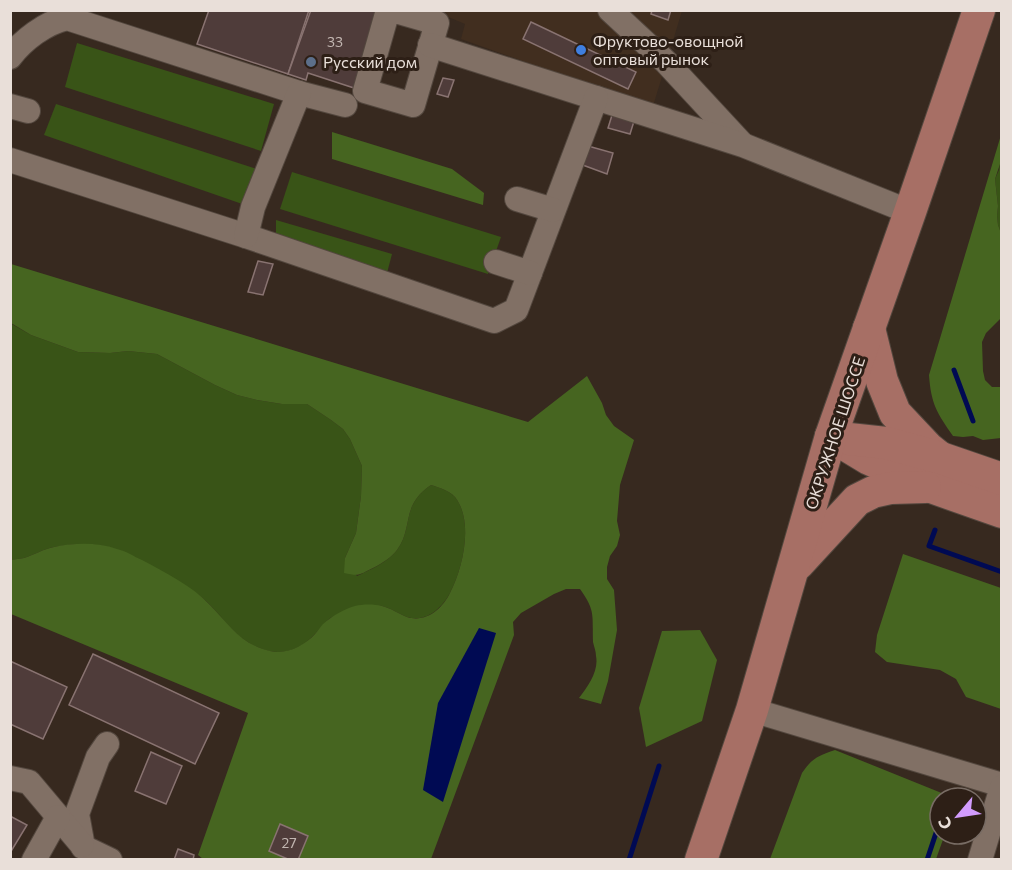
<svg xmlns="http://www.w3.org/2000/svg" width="1012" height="870" font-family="Commissioner,sans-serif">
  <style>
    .built { fill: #412e1f }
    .green { fill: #395417 }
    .forest { fill: #466520 }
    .water { fill: #000a53 }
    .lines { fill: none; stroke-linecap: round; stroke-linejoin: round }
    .stream { stroke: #000a53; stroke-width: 5 }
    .building { fill: #4f3c3a; stroke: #897371; stroke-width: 1.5 }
    .minor-casing { stroke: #53473e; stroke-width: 26 }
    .major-casing { stroke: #53473e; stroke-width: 34 }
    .minor { stroke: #817065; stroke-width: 24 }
    .major { stroke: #a76f65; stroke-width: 32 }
    .shop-dot { fill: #3f7fe0; stroke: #2d1f16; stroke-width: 2 }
    .service-dot { fill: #5c6f8a; stroke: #2d1f16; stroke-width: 2 }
    .labels { text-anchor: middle; stroke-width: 6; stroke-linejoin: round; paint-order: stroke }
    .number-label { font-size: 14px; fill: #c2b6b1 }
    .poi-label { font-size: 16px; fill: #e9dfd9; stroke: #2d1f16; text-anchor: start }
    .street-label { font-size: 16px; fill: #e9dfd9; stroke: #2d1f16 }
  </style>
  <rect width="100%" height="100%" fill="#37291f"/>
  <path class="built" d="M434,11h248l-29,95 -26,-8 -166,-59 4,-15z"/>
  <g class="green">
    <path d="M77,43l197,61 -13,47 -196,-64z"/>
    <path d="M56,104l204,66 -12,36 -204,-71z"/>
    <path d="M1001,156v77l-3,-8 -1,-9 1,-10 -3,-27 4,-9z"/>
    <path d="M292,172l209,65 -13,37 -208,-65z"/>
    <path d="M276,220l116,34 -5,19 -111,-37z"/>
    <path d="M10,323l21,12 47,17 32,1 18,-2 29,3 58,31 22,10 20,5 25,4h25l24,16 12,9 7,10 12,27 -1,30 -5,37 -11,25 12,18c14,-7 30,-13 40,-26 17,-23 3,-44 34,-65 9,3 17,5 24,12 19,24 8,71 -5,96 -8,15 -24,30 -43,24 -8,-3 -16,-9 -25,-11 -7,-1 -19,3 -26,5 -7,1 -16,2 -22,5 -9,4 -13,12 -20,19 -11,12 -28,20 -45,16 -33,-9 -40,-28 -63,-50 -9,-9 -23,-15 -34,-22 -42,-26 -66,-42 -118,-32 -11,2 -20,8 -30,11 -4,1 -9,1 -13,2z"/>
  </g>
  <g class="forest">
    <path d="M332,132l120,37 32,24 -1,12 -151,-46z"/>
    <path d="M1001,135v26l-6,18 3,27 -1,10 1,9 3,8v85l-15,15 -4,9 1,29 2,9 7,7h9v51l-18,2 -10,-4 -10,1 -10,-1c-16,-23 -22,-32 -24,-61z"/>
    <path d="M11,264l517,158 59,-46 15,27 4,12 8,11 20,14 -14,45 -3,36 3,14 -3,11 -7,10 -3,11v12l7,11 3,40 -9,51 -7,23 -22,-6c9,-12 20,-27 17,-42 0,-5 -2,-9 -3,-14 -1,-26 3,-31 -13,-53h-14l-12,5 -33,19 -8,9 1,13 -83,224h-228l-5,-4 50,-142 -237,-99 -1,-54c5,-1 10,-1 14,-2 10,-3 19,-9 30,-11 20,-4 43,-5 63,2 9,2 16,7 25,11 24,13 49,25 68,45 20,20 30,39 60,46 16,4 34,-5 45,-17 3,-3 5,-7 8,-10 9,-8 21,-15 32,-18 8,-2 19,-2 27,0 9,2 17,8 25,11 19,6 35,-8 43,-24 13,-25 24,-72 5,-96 -7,-7 -15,-9 -24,-12 -31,21 -17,42 -34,65 -5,7 -15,13 -22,17 -15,7 -14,10 -31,6l1,-15 11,-25 5,-37 1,-30 -12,-27 -7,-10 -12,-9 -24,-16h-25l-25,-4 -20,-5 -22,-10 -58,-31 -29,-3 -18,2 -32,-1 -47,-17 -20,-12z"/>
    <path d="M903,554l98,34v121l-35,-12 -10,-18 -16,-9 -53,-8 -12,-10 2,-17z"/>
    <path d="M700,630l17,30 -15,61 -56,26 -7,-39 23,-77z"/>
    <path d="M835,750l119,48h-14v36h5l-9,25h-166l32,-86c10,-15 16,-17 33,-23z"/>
  </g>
  <path class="water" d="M479,628l17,5 -53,169 -20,-12 15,-87z"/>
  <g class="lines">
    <g class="stream">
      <path d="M954,370l19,51"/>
      <path d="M935,530l-6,16 73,26"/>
      <path d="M629,860l30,-94"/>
      <path d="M927,860l13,-39"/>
    </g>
  </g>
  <g class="building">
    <path d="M209,10h100l-21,64 -91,-30z"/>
    <path d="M311,10h71l-28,78 -46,-15 -2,7 -18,-6z"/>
    <path d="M652,10h19l-3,10 -17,-6z"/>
    <path d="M531,22l105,50 -8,17 -105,-50z"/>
    <path d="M443,78l11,2 -6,17 -11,-3z"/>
    <path d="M613,112l22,6 -5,16 -22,-6z"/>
    <path d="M588,146l25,7 -6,21 -27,-10z"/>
    <path d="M258,261l15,3 -10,31 -15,-3z"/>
    <path d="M93,654l126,59 -24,51 -126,-59z"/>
    <path d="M10,661l57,26 -24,52 -33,-15z"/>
    <path d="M151,752l31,14 -16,38 -31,-13z"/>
    <path d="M10,816l17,9 -17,28z"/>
    <path d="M280,824l28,12 -10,24h-8l-21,-9z"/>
    <path d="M178,849l16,6 -1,5h-19z"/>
  </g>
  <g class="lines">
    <g class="minor-casing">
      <g id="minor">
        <path d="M388,10l-23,81 48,14 24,-82 -45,-13"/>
        <path d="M610,10l56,52 76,82"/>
        <path d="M430,45l313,100 167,67"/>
        <path d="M10,57c13,-17 35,-34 57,-39l232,75 46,12"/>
        <path d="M10,106l18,5"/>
        <path d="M10,160l236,76 248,85 22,-11 80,-212"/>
        <path d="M517,199l36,11"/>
        <path d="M246,236l7,-29 46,-114"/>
        <path d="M496,262l34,11"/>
        <path d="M752,710l250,75"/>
        <path d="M107,744l-9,13 -21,57 6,33 27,13"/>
        <path d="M10,778l19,4 53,63"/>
        <path d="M34,860l24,-43"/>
        <path d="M980,860l22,-73"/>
      </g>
    </g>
    <g class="major-casing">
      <g id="major">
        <path d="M869,328l13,53 13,32 33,35 10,8"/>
        <path d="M831,436l38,23 62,28 71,25"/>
        <path d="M849,439l37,4 55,15 61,21"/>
        <path d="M798,564l59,-64 16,-8 18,-4 34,-1"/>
        <path d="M701,860l51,-150 79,-274 79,-224 69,-202"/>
      </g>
    </g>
    <use href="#minor" class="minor"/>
    <use href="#major" class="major"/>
  </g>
  <circle class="shop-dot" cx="581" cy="50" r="6"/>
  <circle class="service-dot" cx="311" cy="62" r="6"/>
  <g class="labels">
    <g class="number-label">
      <text x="335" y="47">33</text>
      <text x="289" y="848">27</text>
    </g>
    <g class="poi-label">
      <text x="593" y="47">Фруктово-овощной<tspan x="593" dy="18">оптовый рынок</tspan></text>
      <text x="323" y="68">Русский дом</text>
    </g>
    <g class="street-label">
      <text transform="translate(835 433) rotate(-72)" y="6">ОКРУЖНОЕ ШОССЕ</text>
    </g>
  </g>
  <rect width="1012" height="870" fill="none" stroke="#e9dfd9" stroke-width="24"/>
  <g transform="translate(958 816) rotate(241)"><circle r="28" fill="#2d1f16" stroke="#786c64" stroke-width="1.5"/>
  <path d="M0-4.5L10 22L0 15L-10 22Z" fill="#d29cfd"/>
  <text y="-9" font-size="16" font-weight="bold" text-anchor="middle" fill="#e9dfd9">С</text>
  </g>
</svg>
